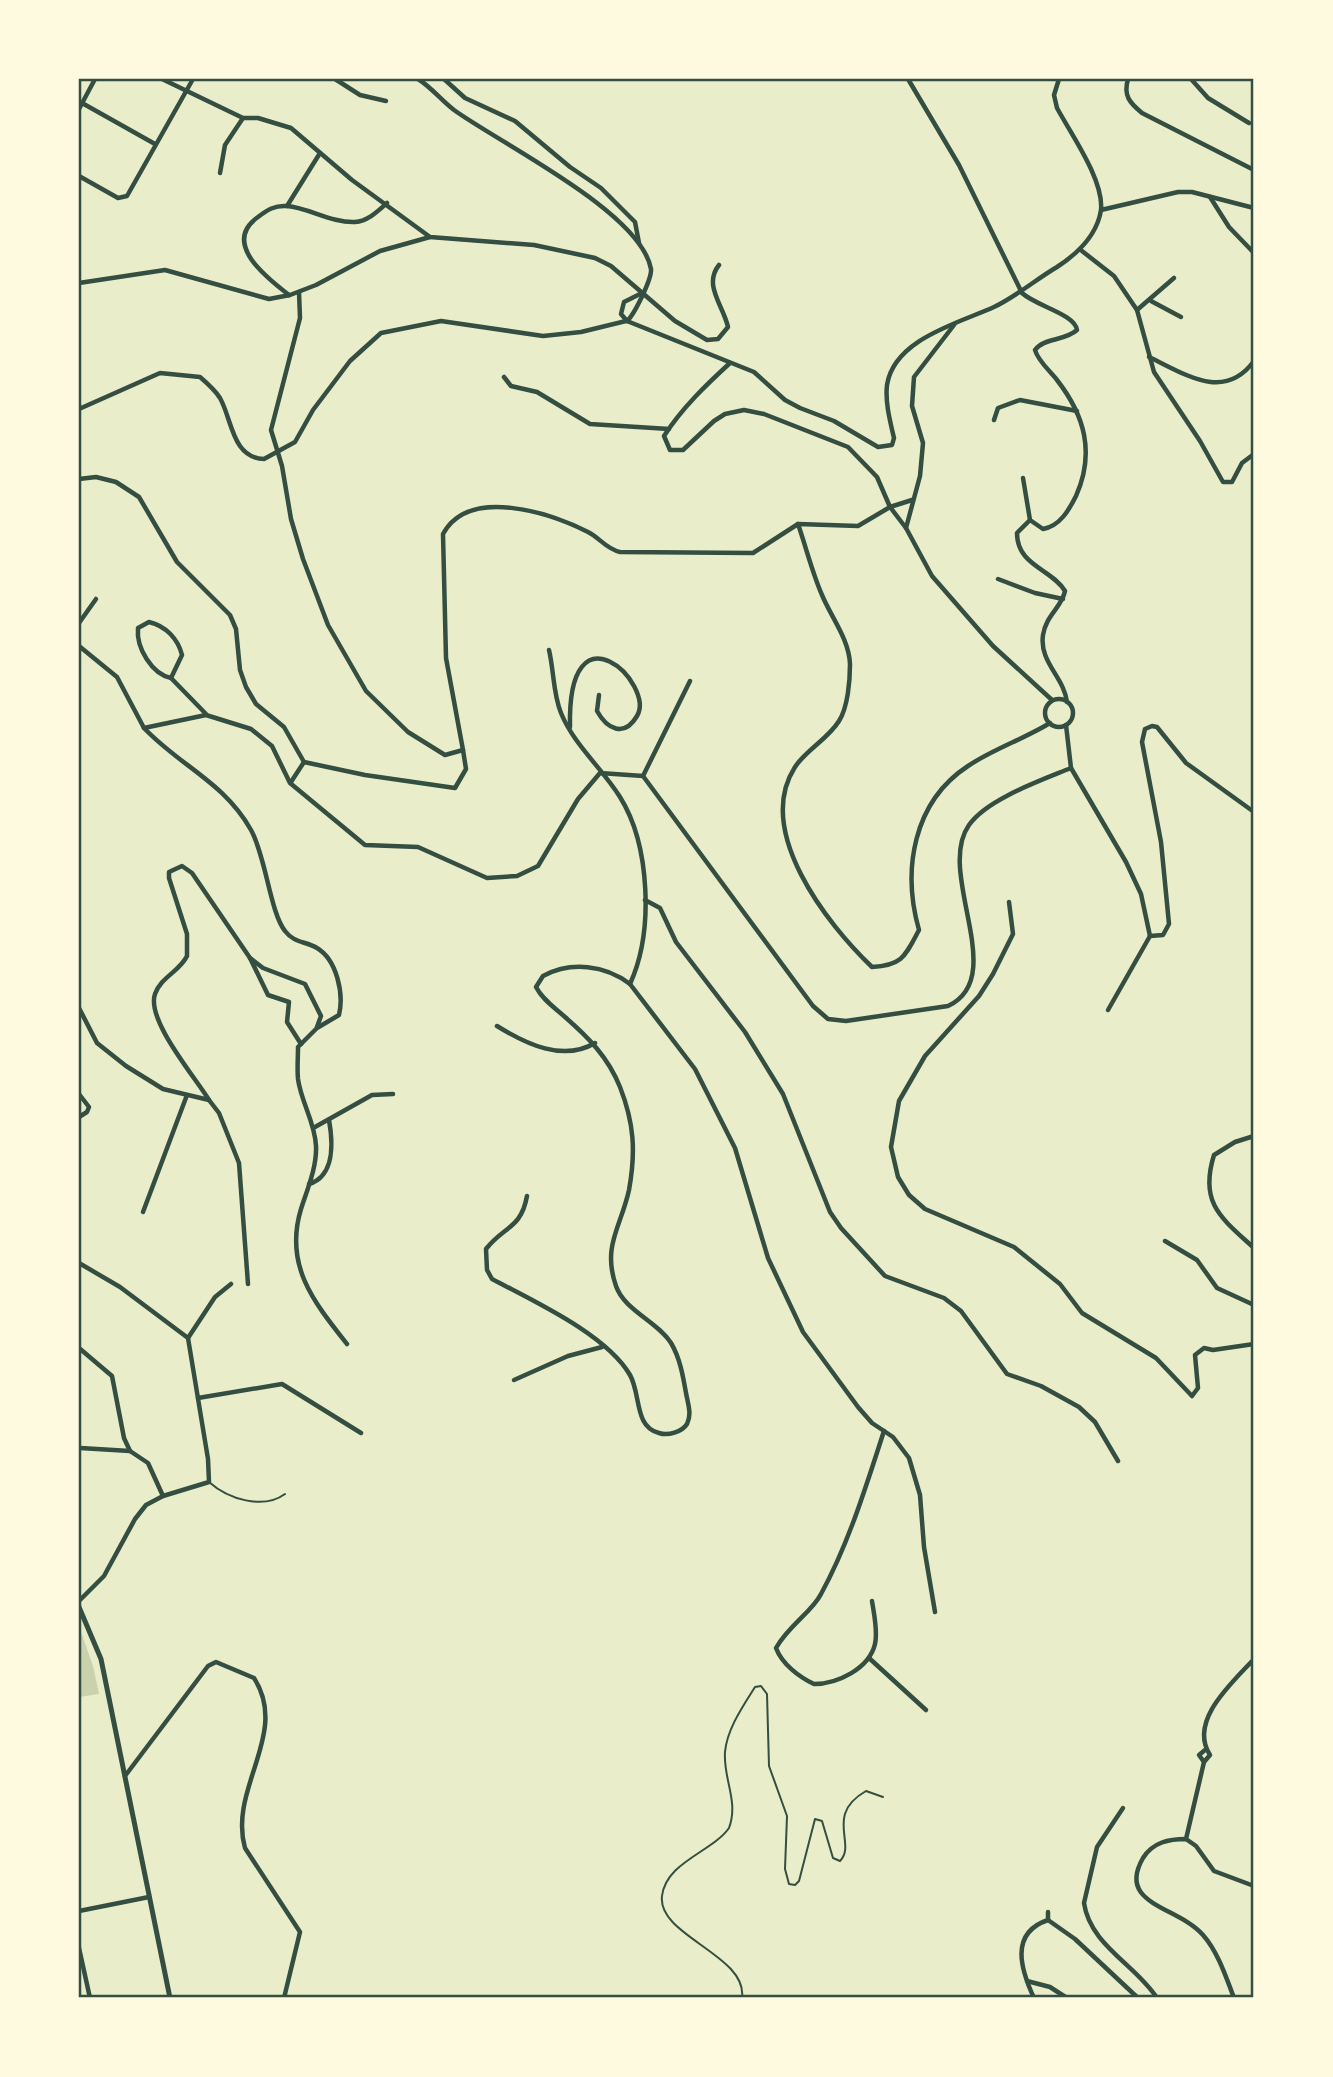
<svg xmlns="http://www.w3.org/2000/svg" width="1333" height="2077" font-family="'Noto Sans',sans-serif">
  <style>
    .green { fill: #cad2ad }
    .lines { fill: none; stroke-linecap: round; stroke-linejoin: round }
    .service { stroke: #344e41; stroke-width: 2 }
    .minor { stroke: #344e41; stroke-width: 4.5 }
    .tertiary { stroke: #344e41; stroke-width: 5 }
    .neatline { fill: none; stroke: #344e41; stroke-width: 2.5 }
  </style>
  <rect width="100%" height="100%" fill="#e9edc9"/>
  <path class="green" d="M79,1626l14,40 6,28 -20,3z"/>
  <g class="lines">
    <g class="service">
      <path d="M209,1482c19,17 54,28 76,12"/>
      <path d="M742,1998c6,-43 -85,-62 -80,-102 4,-34 50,-44 67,-68 10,-27 -6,-49 -4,-76 2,-23 18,-46 30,-65l6,-1 6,8 2,72 18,50 -2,53 4,15 6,1 4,-4 16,-62 7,2 11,37 7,3c17,-17 -16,-46 26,-70l17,6"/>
    </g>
    <g class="minor">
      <path d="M162,79l81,39h15l33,10 61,52 78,57 104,8 61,13 16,8 64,55 32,19 11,-1 10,-12c-5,-22 -25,-42 -9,-62"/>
      <path d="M335,79l25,16 26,6"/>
      <path d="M418,79c13,8 23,21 36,31 47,34 187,102 197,159 1,10 -17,46 -24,52"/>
      <path d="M444,79l21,19 50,23 55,46 31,21 34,34 4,21"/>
      <path d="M908,79l51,86 63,128c14,13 53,21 55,37 -12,11 -34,8 -42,20 3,11 15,21 22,30 28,36 38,73 19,116 -7,14 -16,30 -33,33l-13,-9 -7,-42"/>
      <path d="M1128,79c-5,17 2,24 14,34l112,57"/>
      <path d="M1191,79l17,19 41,25"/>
      <path d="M82,103l73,41"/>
      <path d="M79,109l16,-30"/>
      <path d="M220,173l5,-28 18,-27"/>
      <path d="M79,176l39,22 9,-2 66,-117"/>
      <path d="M1210,197l19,30 25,26"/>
      <path d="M287,206l33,-53"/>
      <path d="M1101,210l77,-18h14l62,16"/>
      <path d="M1082,251l32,25 23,34 17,62 46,69 23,41h9l10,-19 12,-9"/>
      <path d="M79,283l86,-13 104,29 21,-4 26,-10 64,-34 50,-14"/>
      <path d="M299,292l1,26 -29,112 11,36 9,53 12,40 25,66 38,66 42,41 37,23 18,-5 3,19 -11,19 -90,-13 -61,-13"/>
      <path d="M640,294l-16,8 -3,12 6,7 127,51 31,28 15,8 34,13 44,26 14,-2 2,-7c-4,-17 -9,-36 -7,-53 7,-46 72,-62 107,-78 23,-11 41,-27 63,-40 20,-13 40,-31 44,-57 3,-30 -30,-76 -44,-102l-3,-13 5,-16"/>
      <path d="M289,295c-22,-17 -68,-52 -31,-78 9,-7 17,-12 29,-11 22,2 45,17 68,16 13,-1 23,-11 32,-19"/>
      <path d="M1151,301l30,16"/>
      <path d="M1137,310l37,-32"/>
      <path d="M1149,357c36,17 75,45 105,4"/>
      <path d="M730,363c-24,22 -48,45 -66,73l6,14h13l31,-29 11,-7 19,-4 20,4 84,33 29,30 13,30 16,21 26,48 61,70 59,54"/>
      <path d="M504,377l7,9 26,6 53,32 79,5"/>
      <path d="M79,409l81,-36 40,4c7,6 15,13 20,21 12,21 12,60 44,61l31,-17 18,-32 37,-49 31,-28 60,-12 102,15 38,-4 45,-11"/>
      <path d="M994,420l4,-12 22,-8 57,11"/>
      <path d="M79,479l17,-2 20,5 23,15 38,65 53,53 6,14 4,41 6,17 10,17 28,23 20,35 -13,20"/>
      <path d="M1030,520l-13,13c0,33 35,36 48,58 -3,16 -19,24 -22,44 -4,27 21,42 24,67"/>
      <path d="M798,524c8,23 14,48 24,71 9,22 27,44 28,69 0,16 -2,43 -11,57 -11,18 -33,29 -44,46 -41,64 32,157 77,200 31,-2 33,-11 47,-37 -17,-60 -6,-128 49,-164 25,-17 56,-27 82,-43"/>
      <path d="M906,528l14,-52 3,-33 -11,-37 2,-29 40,-52"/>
      <path d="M998,579l37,14 28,6"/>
      <path d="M149,622c17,4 29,17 33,33l-11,23c-19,-4 -35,-30 -33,-50z"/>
      <path d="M79,623l17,-24"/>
      <path d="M79,646l38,31 27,51 62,-13 45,14 21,17 18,37 75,62 53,2 69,31 30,-2 21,-10 40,-67 22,-26 43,3 170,230 15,13 18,2 102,-15c62,-29 -13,-133 21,-181 18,-26 73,-45 102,-57"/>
      <path d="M171,678l35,36"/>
      <path d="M1254,687v4"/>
      <circle cx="1059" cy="713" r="14"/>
      <path d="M1066,725l5,43 55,94 15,32 9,42"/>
      <path d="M570,727c-3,-128 86,-43 67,-11 -13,22 -30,13 -40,-5l2,-16"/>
      <path d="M144,728c36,38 80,54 107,102 15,27 19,82 34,101 9,12 20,10 32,17 20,12 27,46 22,67l-22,13 -19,19c0,11 -1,22 0,32 3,23 17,43 18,67 1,21 -9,44 -15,63 -17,56 12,92 46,135"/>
      <path d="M463,750l-17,-92 -3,-124c26,-48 107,-21 145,-2 12,6 18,17 32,20l133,1 45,-29 60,2 32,-19 22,-7"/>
      <path d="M643,776l47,-95"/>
      <path d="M645,900l15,8 16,34 69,90 38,62 47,118 11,16 44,48 59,22 17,13 46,63 34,12 38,21 16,15 23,39"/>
      <path d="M1009,902l4,32 -20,40 -14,22 -54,60 -26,45 -8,46 7,30 11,18 16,14 89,38 46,37 22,29 74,45 36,38 6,-8 -3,-33 9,-7 9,2 41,-6"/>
      <path d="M1150,936l13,-1 6,-11 -8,-82 -19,-100 3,-13 7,-3 5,1 29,36 68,49"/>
      <path d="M250,958l18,37 21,7 -2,20 14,22"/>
      <path d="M630,984l65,85 40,79 33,110 35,74 55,75 14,16 21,14 16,21 11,37 4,52 11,65"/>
      <path d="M79,1008l18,35 29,23 37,23 46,11 10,13 20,50 9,121"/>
      <path d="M1108,1010l42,-74"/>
      <path d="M497,1026c29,18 66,36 98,17"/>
      <path d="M79,1094l10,13 -2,5 -8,5"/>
      <path d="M209,1100c-14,-23 -63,-80 -54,-106 6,-17 25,-23 32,-38v-22l-18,-56v-6l13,-6 10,7 58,85 13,10 42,16 16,32 -4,11"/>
      <path d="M315,1127l57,-32 21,-1"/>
      <path d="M1254,1136l-19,6 -21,13c-15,48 7,63 40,93"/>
      <path d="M309,1184c26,-8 24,-42 20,-64"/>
      <path d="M527,1196c-6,33 -23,30 -41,53l1,21 5,9c41,22 114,55 138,96 11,19 4,52 29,58 9,3 23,-1 28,-9 5,-10 1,-20 -1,-31 -3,-17 -6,-35 -15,-50 -13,-21 -47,-33 -55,-57 -14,-40 5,-59 13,-96 7,-39 5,-67 -9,-103 -12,-30 -32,-50 -55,-70 -10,-9 -23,-18 -29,-30l7,-11c28,-15 62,-11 87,8 24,-52 20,-139 -10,-187 -18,-29 -46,-52 -59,-84 -8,-19 -7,-42 -12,-63"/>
      <path d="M143,1212l44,-117"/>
      <path d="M1165,1241l32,19 20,28 37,17"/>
      <path d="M79,1263l41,24 68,51"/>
      <path d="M79,1348l33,28 12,62 6,13"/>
      <path d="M514,1380l54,-24 34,-9"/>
      <path d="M198,1398l84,-14 79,49"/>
      <path d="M80,1448l50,3 18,12 15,33"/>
      <path d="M79,1601l25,-25 31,-57 11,-14 17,-9 46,-14 -1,-23 -20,-121 27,-41 16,-13"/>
      <path d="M872,1601c2,13 6,30 3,43 -6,25 -38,40 -61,40 -15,-7 -32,-20 -38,-36 13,-23 36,-36 45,-54 28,-51 45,-108 63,-163"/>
      <path d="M869,1658l57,52"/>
      <path d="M1205,1750l-6,5 5,7 6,-7c-22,-34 22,-72 44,-96"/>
      <path d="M125,1776l83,-110 8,-4 38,16c36,56 -26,110 -9,170l55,84 -16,66"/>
      <path d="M1123,1808l-26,39 -13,56c6,42 52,62 73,95"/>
      <path d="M1186,1839l18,-77"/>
      <path d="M79,1911l70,-14"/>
      <path d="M1048,1912v8"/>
      <path d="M79,1948l11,50"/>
      <path d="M1027,1981l23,6 17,11"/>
      <path d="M1034,1998c-13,-28 -25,-65 14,-78l27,19 63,59"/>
      <path d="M1234,1998c-8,-21 -16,-46 -31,-63 -25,-29 -87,-30 -60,-77 10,-16 26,-19 43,-19l10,7 18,25 40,15"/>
    </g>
    <path class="tertiary" d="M79,1607l22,52 69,339"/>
  </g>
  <rect width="1333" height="2077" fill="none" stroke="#fefae0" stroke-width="161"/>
  <rect x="80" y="80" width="1172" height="1916" class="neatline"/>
</svg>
